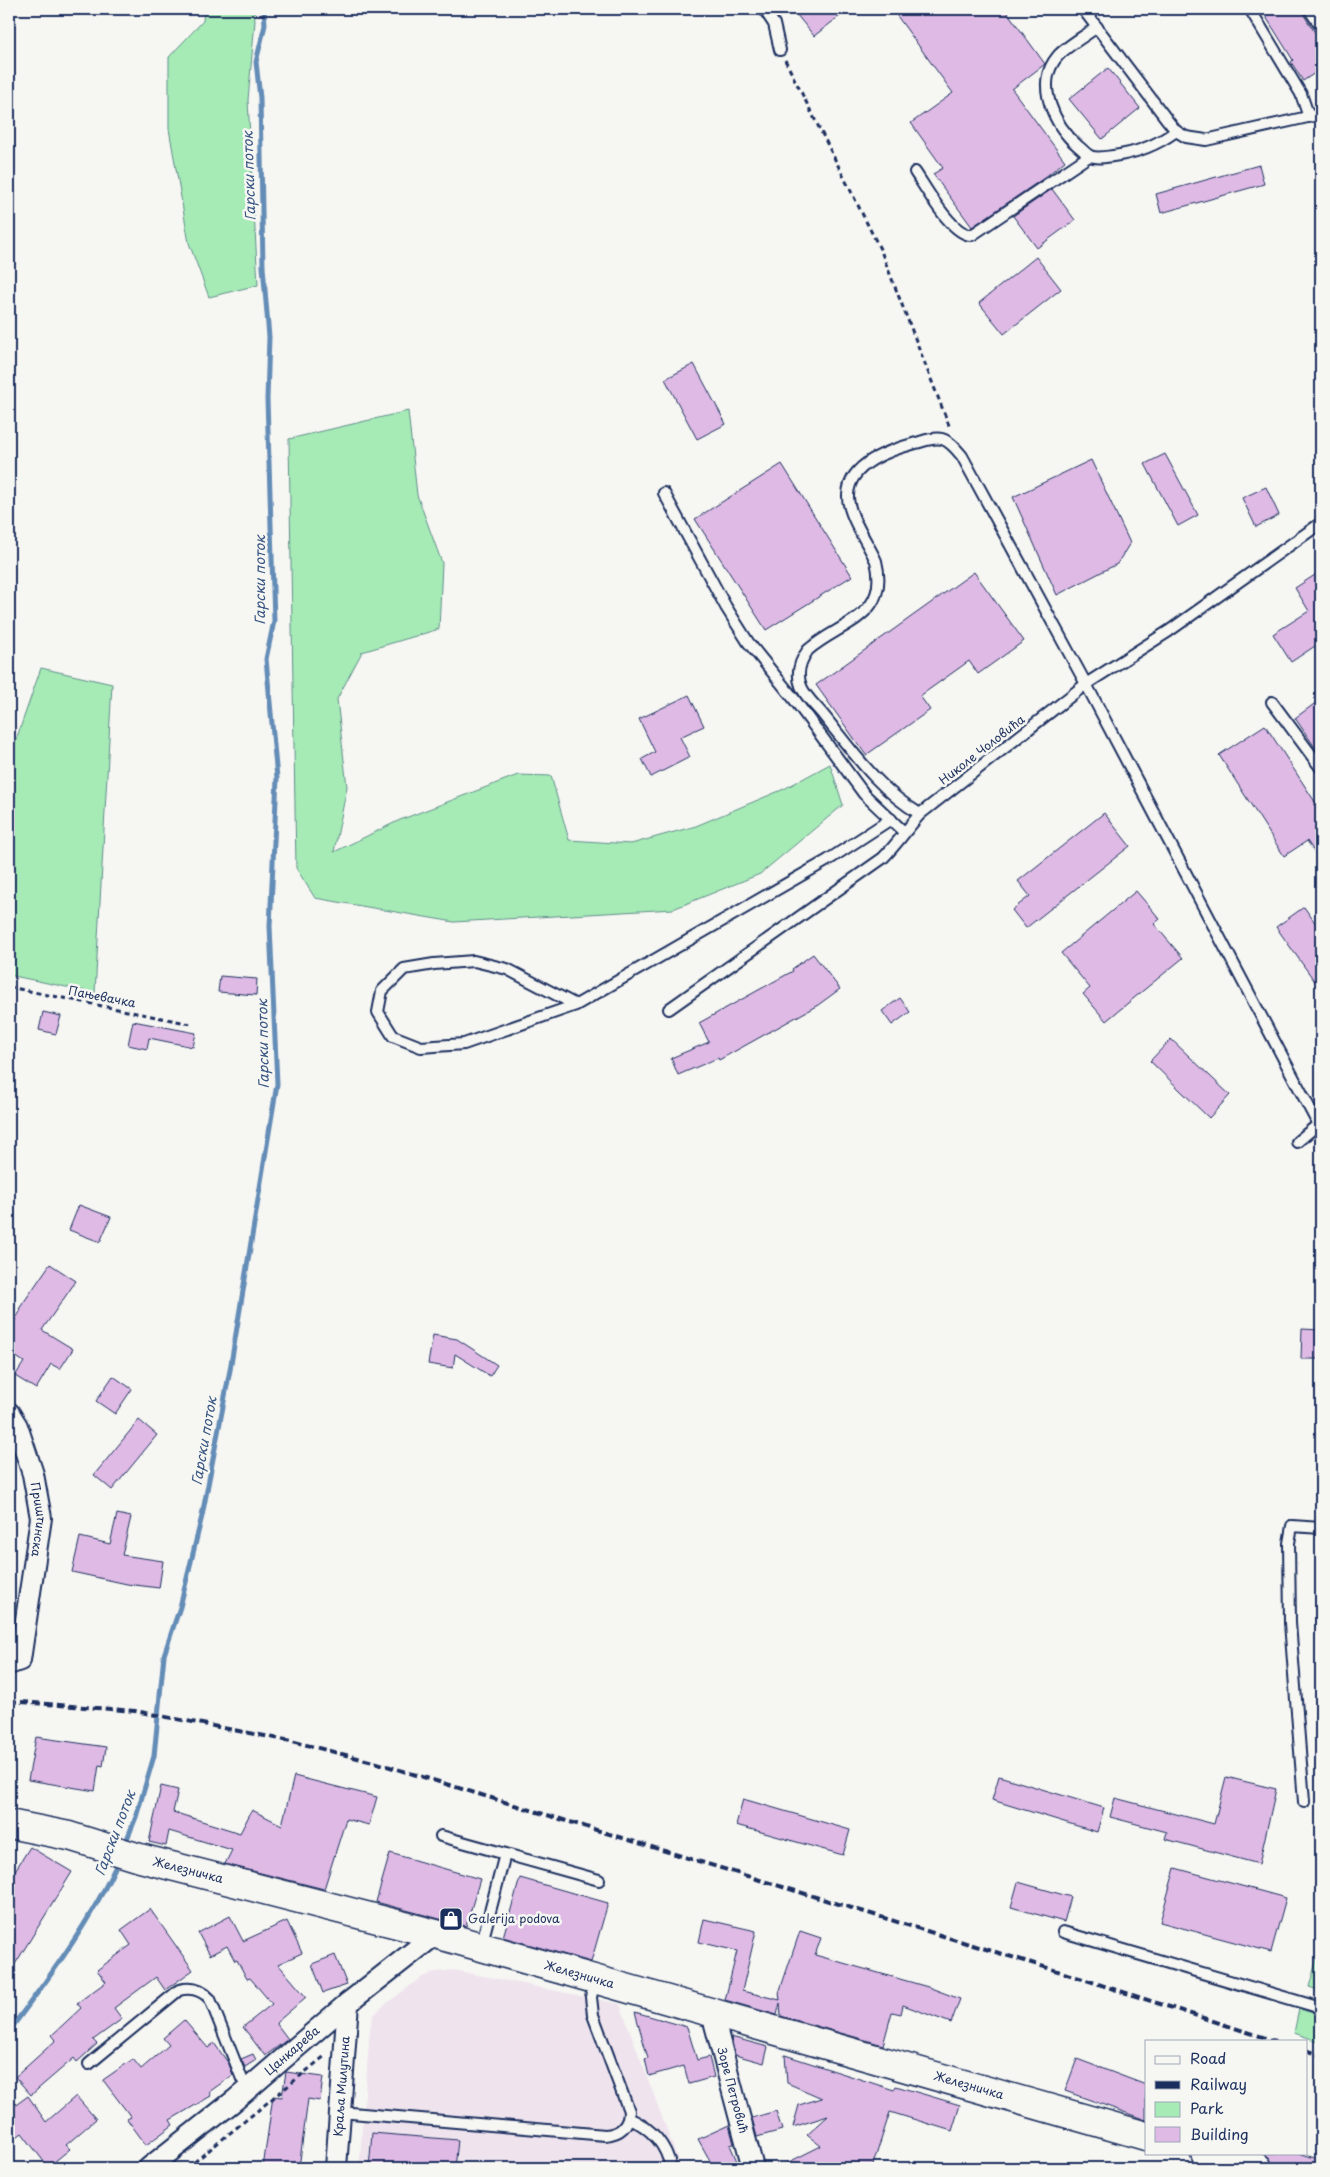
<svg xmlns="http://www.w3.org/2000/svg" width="1330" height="2177" font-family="'Playpen Sans',sans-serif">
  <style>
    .built { fill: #efe4ee }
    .green { fill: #a6ebb6; stroke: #608d8a }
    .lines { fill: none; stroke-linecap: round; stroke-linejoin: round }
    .stream { stroke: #648cb7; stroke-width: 5 }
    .building { fill: #debae5; stroke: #1b2f5e }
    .lane-casing { stroke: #1b2f5e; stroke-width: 14 }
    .street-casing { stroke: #1b2f5e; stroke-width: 24 }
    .secondary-casing { stroke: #1b2f5e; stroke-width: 31 }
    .path { stroke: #1b2f5e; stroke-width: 3; stroke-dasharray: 5 4; stroke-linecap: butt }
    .lane { stroke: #f6f6f2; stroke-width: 10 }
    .street { stroke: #f6f6f2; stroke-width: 20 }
    .secondary { stroke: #f6f6f2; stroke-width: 28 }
    .rail { stroke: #1b2f5e; stroke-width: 4; stroke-dasharray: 8 4; stroke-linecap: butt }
    .labels { text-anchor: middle; stroke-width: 5; stroke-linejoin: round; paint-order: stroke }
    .street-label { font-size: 12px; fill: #1b2f5e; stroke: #f6f6f2 }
    .poi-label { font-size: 12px; fill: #1b2f5e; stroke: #f6f6f2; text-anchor: start }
    .water-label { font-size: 14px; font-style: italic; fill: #395683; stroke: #f6f6f2 }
  </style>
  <rect width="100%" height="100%" fill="#f6f6f2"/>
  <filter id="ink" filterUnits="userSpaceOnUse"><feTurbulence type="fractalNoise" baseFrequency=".02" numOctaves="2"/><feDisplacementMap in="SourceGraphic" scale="10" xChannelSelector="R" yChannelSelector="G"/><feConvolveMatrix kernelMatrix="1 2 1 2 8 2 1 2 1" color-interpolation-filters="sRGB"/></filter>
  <g filter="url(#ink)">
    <path class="built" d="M454,1970l166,34 61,164h-322l11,-139 3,-13 9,-9 40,-30 13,-5z"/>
    <g class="green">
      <path d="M204,9h50l1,12 -7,79 10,185 -49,12 -20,-54 -20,-114v-72l34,-36z"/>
      <path d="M408,411l9,84 25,68 -3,66 -77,23 -25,47 10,88 -13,65 66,-32 118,-45 33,1 18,64 62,4 65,-18 88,-37 46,-25 13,41 -83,69 -87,35 -219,13 -139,-24 -19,-30 -7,-429z"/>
      <path d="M41,668l71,16 -17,309 -86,-18v-215z"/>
      <path d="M1321,1943v48l-12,-4z"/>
      <path d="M1299,2009l22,6v27l-27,-9z"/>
    </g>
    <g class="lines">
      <g class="stream">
        <path d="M125,1844l11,-27 18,-61 10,-101 16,-48 22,-91 28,-146 47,-286 -7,-158 7,-148 -11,-119 8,-38 -7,-222 2,-62 -6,-70 -3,-169 -4,-36 9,-37 -1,-16"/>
        <path d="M9,2031c40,-53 83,-111 110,-172"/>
      </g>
    </g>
    <g class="building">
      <path d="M792,9h57l-35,27z"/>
      <path d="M892,9h113l40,55 -33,25 53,72 -21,17 -72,49 -39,-53 10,-6 -32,-45 42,-30z"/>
      <path d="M1261,9h39l21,33v27l-18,12 -12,-19 2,-2z"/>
      <path d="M1108,68l32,40 -38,31 -33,-40z"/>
      <path d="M1259,165l5,19 -103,29 -5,-19z"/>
      <path d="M1052,189l23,31 -38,28 -24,-32z"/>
      <path d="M1036,257l25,32 -57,45 -25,-31z"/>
      <path d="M694,364l32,60 -29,15 -32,-60z"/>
      <path d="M1165,454l33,61 -20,11 -33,-62z"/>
      <path d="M1091,460l39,83 -13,21 -60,31 -44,-98z"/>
      <path d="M782,464l70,112 -86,54 -71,-111z"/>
      <path d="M1266,487l13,28 -23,12 -14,-29z"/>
      <path d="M1321,571v71l-30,20 -18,-28 36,-23 -14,-23z"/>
      <path d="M974,572l50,69 -46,33 -9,-13 -49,35 10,14 -64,45 -50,-70z"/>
      <path d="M689,695l15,31 -24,11 10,20 -39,20 -9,-18 13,-7 -16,-33z"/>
      <path d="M1321,699v57l-26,-38z"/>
      <path d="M1265,725l56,86v51l-14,-21 -23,15 -65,-101z"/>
      <path d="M1104,813l26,33 -104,82 -14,-18 18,-14 -12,-15z"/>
      <path d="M1136,891l24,28 -6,5 29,34 -77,63 -23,-27 7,-6 -29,-35z"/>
      <path d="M1304,907l17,24v59l-45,-63z"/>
      <path d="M813,954l27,35 -22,16 -99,55 -1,-2 -40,17 -7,-17 38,-16 -10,-19 94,-52 -1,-2z"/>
      <path d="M220,976l37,3 -1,16 -38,-3z"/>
      <path d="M900,998l10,14 -18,13 -10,-14z"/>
      <path d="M43,1012l18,4 -5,18 -17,-4z"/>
      <path d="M133,1021l63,12 -3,14 -44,-9 -2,11 -19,-4z"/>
      <path d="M1171,1039l59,56 -21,23 -59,-57z"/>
      <path d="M79,1205l32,12 -11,25 -31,-12z"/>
      <path d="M50,1264l26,17 -34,49 31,19 -13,20 -9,-5 -15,25 -21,-13 9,-14 -15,-10v-22l12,-20 -2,-1z"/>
      <path d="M1302,1329l19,1v29h-20z"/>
      <path d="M433,1335l24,4 40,26 -7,11 -35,-22 -2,14 -25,-4z"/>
      <path d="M113,1376l19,13 -17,25 -19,-13z"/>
      <path d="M139,1420l18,15 -45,55 -18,-15z"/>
      <path d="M117,1514l14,3 -9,38 41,6 -4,27 -32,-4 -55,-12 8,-35 30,7z"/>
      <path d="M36,1737l70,10 -3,19 -4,-1 -4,26 -67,-11z"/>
      <path d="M294,1776l83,21 -8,28 -23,-6 -22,70 -99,-25 7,-14 -63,-19 -3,15 -17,-4 12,-56 17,4 -5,22 67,21 12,-23 30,15z"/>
      <path d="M999,1776l105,32 -7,24 -105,-32z"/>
      <path d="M1226,1777l50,12 -17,75 -94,-25 2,-7 -57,-15 5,-19 99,26z"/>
      <path d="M743,1799l107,31 -7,25 -107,-30z"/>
      <path d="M30,1847l42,25 -63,102v-94z"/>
      <path d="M390,1853l90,26 -14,47 -90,-24z"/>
      <path d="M1175,1868l111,30 -15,54 -111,-30z"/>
      <path d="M520,1878l88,25 -17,59 -88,-25z"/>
      <path d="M1018,1882l53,15 -7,25 -53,-15z"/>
      <path d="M150,1909l43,61 -28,20 -9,-13 -42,31 8,11 -29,21 4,4 -20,18 -3,-4 -43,37 -16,-18 41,-37 -4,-5 29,-27 -4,-5 29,-21 -9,-12 34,-25 -10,-15z"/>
      <path d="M230,1916l13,25 44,-20 15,32 -24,11 28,33 -30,26 12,16 -23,17 -22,-29 29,-23 -22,-26 -3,1 -10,-19 -2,1 -8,-15 -17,9 -12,-22z"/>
      <path d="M704,1919l52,12 -14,60 38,9 -1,-7 21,-62 21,7 -6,17 113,32 32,12 -9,24 -48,-18 -2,9 -9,-2 -9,33 -102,-29 -1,-13 -3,12 -52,-15 12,-49 -38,-9z"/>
      <path d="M335,1955l12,30 -24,8 -11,-29z"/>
      <path d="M635,2012l52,15 10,33 12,-3 5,20 -25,7 -5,-18 -35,10 -4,-17 3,-1z"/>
      <path d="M184,2020l24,28 6,-5 15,21 4,11 -24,17 2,4 -41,24 3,5 -27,20 -19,-26 4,-2 -28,-37 30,-21 8,10 28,-24 -6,-7z"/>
      <path d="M731,2037l37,10 -4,16 -29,-8z"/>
      <path d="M253,2054l3,6 -11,7 -4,-8z"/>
      <path d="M785,2055l109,35 2,-4 64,19 -8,26 -62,-19 -18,56h-32l-6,-7 -14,7h-43l44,-22 -14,-11 21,-19 -35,11 6,-22 23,-7 -35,-15z"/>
      <path d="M1077,2059l69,26v35l-81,-29z"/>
      <path d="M286,2072l37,5 -3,24 -12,-2 -9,69h-36l10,-72 9,1z"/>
      <path d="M28,2096l18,26 30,-26 20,23 -30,26 4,4 -22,18 -26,-34 -13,10v-33z"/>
      <path d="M776,2111l6,19 -25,7 -5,-19z"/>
      <path d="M729,2125l5,19 -4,1 10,23h-26l-16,-29z"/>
      <path d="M372,2133l86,7 -3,28h-86z"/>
      <path d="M1263,2153h36l22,7v8h-48l-3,-10z"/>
    </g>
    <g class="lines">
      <g class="lane-casing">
        <g id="lane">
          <path d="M764,9l10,15 6,26"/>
          <path d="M1083,9l85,112 8,10 10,6 20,3 115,-26"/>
          <path d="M1250,9l51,85 8,23"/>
          <path d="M1309,9l12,18"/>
          <path d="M1097,27c-12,9 -32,20 -40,30 -23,28 -2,69 21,89 4,3 8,8 12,10 7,3 15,1 23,0 24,-3 43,-10 63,-25"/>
          <path d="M915,172c11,16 37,64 57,63l117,-79"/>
          <path d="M664,493l62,114 22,35 46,57 70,95 40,38"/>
          <path d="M1272,702l49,66"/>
          <path d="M920,814c-41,-24 -67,-62 -96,-98 -7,-9 -19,-19 -23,-30 -5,-13 -1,-25 7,-36 34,-29 82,-33 68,-89 -8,-18 -29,-47 -28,-66 1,-32 42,-45 68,-52 8,-2 17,-6 26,-4 8,2 15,11 20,17l124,228 232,440"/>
          <path d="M576,1005l-69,-36 -33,-8 -40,3 -30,5 -22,22 -4,21 15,24 28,11 43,-3 112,-39 252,-145 63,-41"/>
          <path d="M669,1009l214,-151c14,-14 24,-29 37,-44l166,-130 83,-53 152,-108"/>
          <path d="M1297,1142l24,-20"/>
          <path d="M1304,1802l-14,-179 -1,-80 3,-17 29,2"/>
          <path d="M441,1836l158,44"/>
          <path d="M1063,1932l258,76"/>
          <path d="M481,1946l24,-92"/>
          <path d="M89,2064l90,-74c12,-3 22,-1 31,9l32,80 7,9"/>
          <path d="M340,2112l265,23c15,-1 24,-9 24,-24l-36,-96 -2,-18 4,-16"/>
          <path d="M629,2118c22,10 37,26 42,50"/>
        </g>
      </g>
      <g class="street-casing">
        <g id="street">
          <path id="s1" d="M9,1413l8,13 16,48 8,44 -21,142 -11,4"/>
          <path id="s2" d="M712,2013l41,155"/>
          <path id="s3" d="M149,2168l86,-68 113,-97 88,-69"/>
          <path id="s4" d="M336,2168l12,-165"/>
        </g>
      </g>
      <g class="secondary-casing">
        <g id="secondary">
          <path id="s5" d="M9,1824l60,12 71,22 296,76 710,202"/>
          <path d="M1205,2153l53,15"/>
        </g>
      </g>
      <g class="path">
        <path d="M785,60l96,191 69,177"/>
        <path d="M9,987l182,37"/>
        <path d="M187,2168l139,-113"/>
      </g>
      <use href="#lane" class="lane"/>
      <use href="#street" class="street"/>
      <use href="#secondary" class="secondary"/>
      <g class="rail">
        <path d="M9,1701l126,10 156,30 86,22 684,209 214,69"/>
        <path d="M1306,2050l15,5"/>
      </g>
    </g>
  </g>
  <defs>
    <g id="shop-square" transform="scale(1.25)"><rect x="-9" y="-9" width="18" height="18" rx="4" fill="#1b2f5e" stroke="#f6f6f2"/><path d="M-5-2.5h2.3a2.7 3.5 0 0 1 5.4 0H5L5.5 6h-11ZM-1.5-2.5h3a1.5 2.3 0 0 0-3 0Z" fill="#fff"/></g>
  </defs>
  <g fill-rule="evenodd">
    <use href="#shop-square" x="451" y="1919"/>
  </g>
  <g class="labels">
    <g class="street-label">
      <text transform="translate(982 750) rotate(-38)" y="4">Николе Чоловића</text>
      <text transform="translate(102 997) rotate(11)" y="4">Пањевачка</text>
      <text dy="4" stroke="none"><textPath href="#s1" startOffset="112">Приштинска</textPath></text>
      <text dy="4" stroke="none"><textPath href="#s5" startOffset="185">Железничка</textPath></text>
      <text dy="4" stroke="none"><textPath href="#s5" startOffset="590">Железничка</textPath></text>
      <text dy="4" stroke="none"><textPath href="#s3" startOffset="185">Цанкарева</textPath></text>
      <text dy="4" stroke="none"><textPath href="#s4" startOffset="82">Краља Милутина</textPath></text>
      <text dy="4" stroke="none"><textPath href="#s5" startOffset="995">Железничка</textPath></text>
      <text dy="4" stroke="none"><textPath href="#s2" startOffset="80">Зоре Петровић</textPath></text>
    </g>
    <g class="poi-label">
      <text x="468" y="1923">Galerija podova</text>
    </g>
    <g class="water-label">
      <text transform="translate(249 176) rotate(-92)" y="5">Гарски поток</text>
      <text transform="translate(260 580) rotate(-90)" y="5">Гарски поток</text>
      <text transform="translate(263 1044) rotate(-91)" y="5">Гарски поток</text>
      <text transform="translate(204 1441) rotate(-80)" y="5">Гарски поток</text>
      <text transform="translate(115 1833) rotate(-69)" y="5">Гарски поток</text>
    </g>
  </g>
  <rect width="1330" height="2177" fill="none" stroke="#f6f6f2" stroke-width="30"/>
  <rect x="15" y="15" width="1300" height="2147" fill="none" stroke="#1b2f5e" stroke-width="2" filter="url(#ink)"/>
  <rect x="1145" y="2040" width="162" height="115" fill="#f6f6f2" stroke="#9ea6b7"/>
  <rect x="1155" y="2056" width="25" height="8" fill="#f6f6f2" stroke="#9ea6b7"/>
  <text x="1190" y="2064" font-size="15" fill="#1b2f5e">Road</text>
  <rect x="1155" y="2081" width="25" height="8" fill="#1b2f5e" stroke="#9ea6b7"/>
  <text x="1190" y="2090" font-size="15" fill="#1b2f5e">Railway</text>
  <rect x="1155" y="2102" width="25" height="15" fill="#a6ebb6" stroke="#9ea6b7"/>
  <text x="1190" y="2114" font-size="15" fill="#1b2f5e">Park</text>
  <rect x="1155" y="2127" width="25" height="15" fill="#debae5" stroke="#9ea6b7"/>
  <text x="1190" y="2140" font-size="15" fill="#1b2f5e">Building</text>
</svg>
